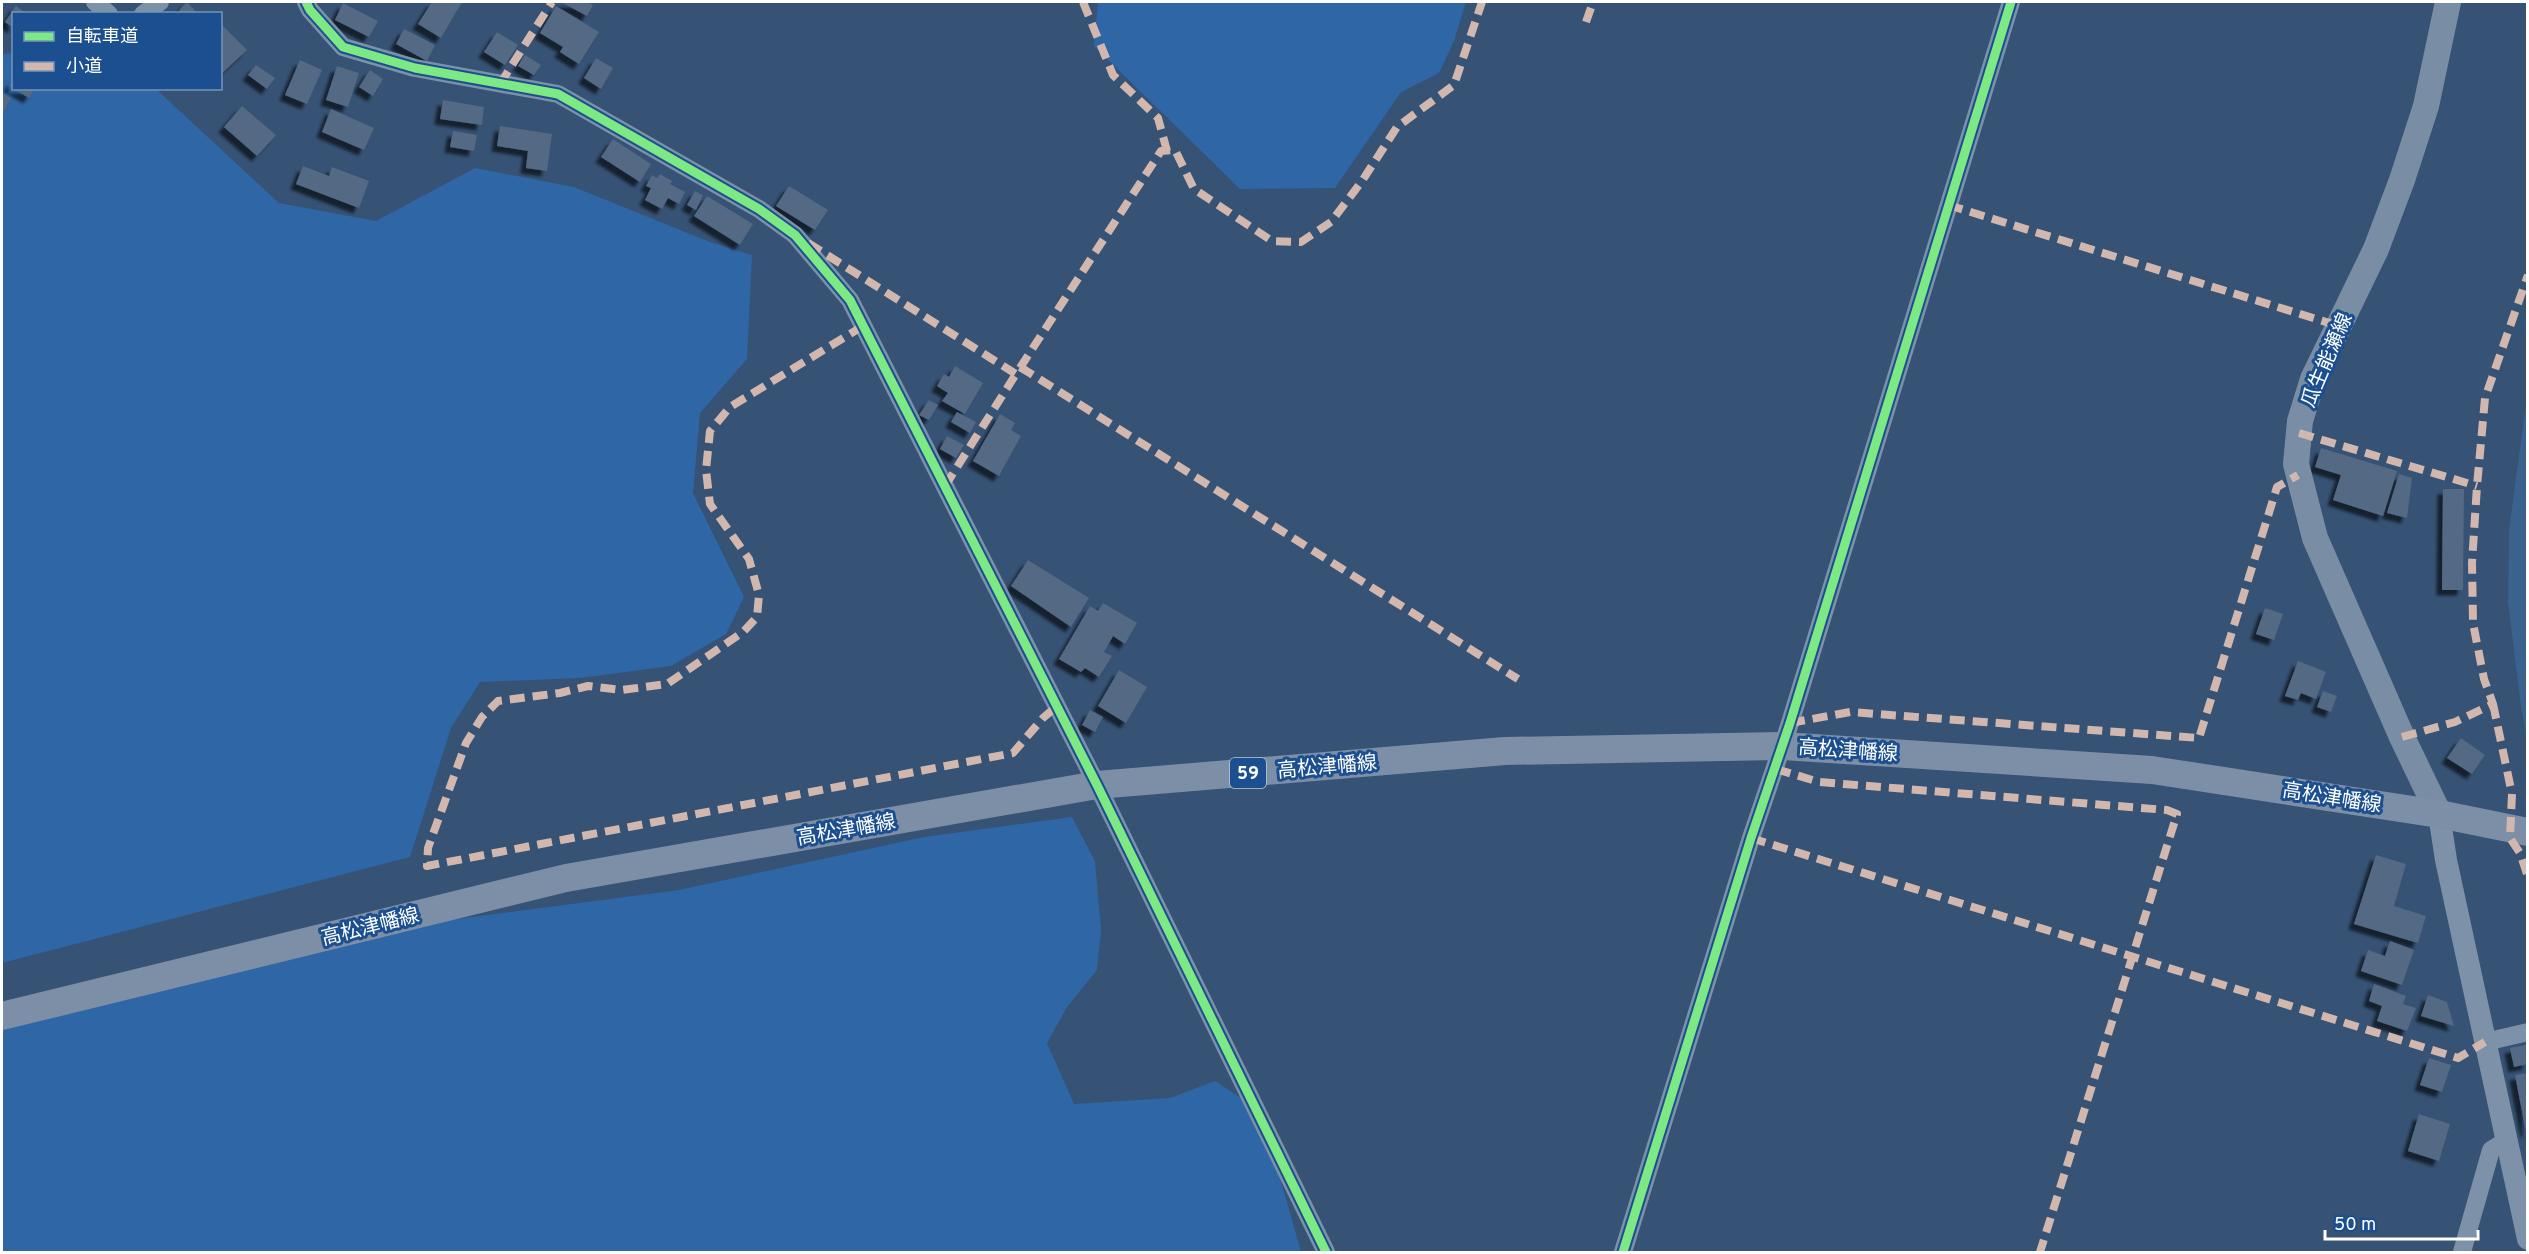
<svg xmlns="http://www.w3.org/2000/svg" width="2529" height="1254" font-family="Overpass,'Noto Sans JP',sans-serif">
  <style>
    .green { fill: #2f66a5 }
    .water { fill: #3b618d }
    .building { fill: #526984; filter: url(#shadow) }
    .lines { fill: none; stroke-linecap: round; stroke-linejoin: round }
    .minor { stroke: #7d92a8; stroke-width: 18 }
    .tertiary { stroke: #7d92a8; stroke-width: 22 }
    .secondary { stroke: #798da4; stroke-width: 26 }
    .primary { stroke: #7d8ea7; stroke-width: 28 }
    .quiet { stroke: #d1b7ad; stroke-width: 8; stroke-dasharray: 15 8; stroke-linecap: butt }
    .cycleway-casing { stroke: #1b4f8f; stroke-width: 13 }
    .cycleway { stroke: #7ce984; stroke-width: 9 }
    .labels { text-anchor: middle; stroke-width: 6; stroke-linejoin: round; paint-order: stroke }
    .shield { fill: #1b4f8f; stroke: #bbcadd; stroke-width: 1.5 }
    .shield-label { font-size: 18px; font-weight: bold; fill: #fff }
    .street-label { font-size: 20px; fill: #fff; stroke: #1b4f8f }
  </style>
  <defs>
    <filter id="shadow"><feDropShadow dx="-5.5" dy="5.5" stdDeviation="1.5" flood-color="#0009"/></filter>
  </defs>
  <rect width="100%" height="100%" fill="#365274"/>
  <g class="green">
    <path d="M1098,2h368l-12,39 -15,32 -38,19 -66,96 -95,1 -146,-143z"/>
    <path d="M13,53l1,35 142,1 123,114 97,18 99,-53 99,19 136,55 42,13 -5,104 -47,54 -7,80 51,104 -18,37 -55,32 -91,12 -100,4 -29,46 -41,129 -408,106v-909z"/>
    <path d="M1072,817l23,44 6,69 -4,40 -30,37 -20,36 27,61 96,-6 45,-17 26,17 38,76 22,78h-1299v-224l424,-105 253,-33 245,-53z"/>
  </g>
  <path class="water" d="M2527,396v342l-6,-31 -13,-105 1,-72z"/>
  <g class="building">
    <path d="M187,2l11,12h-22z"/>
    <path d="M432,2h30l-21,36 -23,-14z"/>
    <path d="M561,2h26l6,3 -6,11z"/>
    <path d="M343,3l35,18 -9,16 -34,-17z"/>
    <path d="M16,6l11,8h-13v14l-9,-6z"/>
    <path d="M556,6l43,26 -20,32 -19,-12 3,-5 -23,-14z"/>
    <path d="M220,23l27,27 -27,25z"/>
    <path d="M404,29l31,16 -8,16 -31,-17z"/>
    <path d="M497,32l21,13 -13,20 -21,-13z"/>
    <path d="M525,55l16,10 -7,10 -16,-9z"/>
    <path d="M596,58l17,10 -12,21 -17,-11z"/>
    <path d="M300,60l22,10 -15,34 -22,-9z"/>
    <path d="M256,65l19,13 -8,11 -19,-14z"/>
    <path d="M337,66l22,7 -11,34 -22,-7z"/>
    <path d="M370,70l13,9 -10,17 -14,-9z"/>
    <path d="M14,79v9h21l-6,10 -20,-12z"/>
    <path d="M2,93l9,5 -9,17z"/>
    <path d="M443,100l41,7 -2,18 -42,-6z"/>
    <path d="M242,106l34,29 -19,21 -33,-29z"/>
    <path d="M331,109l43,19 -10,22 -42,-18z"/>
    <path d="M500,126l52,8 -5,37 -21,-3 2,-17 -31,-5z"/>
    <path d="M453,131l24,4 -3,16 -24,-4z"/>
    <path d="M613,139l38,25 -11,18 -39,-25z"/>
    <path d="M303,166l26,10 3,-9 37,14 -10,27 -63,-24z"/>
    <path d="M660,174l12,7 -2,3 15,8 -6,12 -11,-6 -6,11 -17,-9 6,-12 -5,-2 6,-11 5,3z"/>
    <path d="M789,186l39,24 -13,20 -39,-24z"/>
    <path d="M695,191l8,4 -7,15 -9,-5z"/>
    <path d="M707,196l46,28 -13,21 -46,-29z"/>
    <path d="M955,366l28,17 -18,31 -23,-13 6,-8 -11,-7 7,-12 5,3z"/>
    <path d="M929,400l9,5 -9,15 -10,-5z"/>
    <path d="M957,412l19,10 -6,11 -19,-11z"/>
    <path d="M1000,414l15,9 -4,7 10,6 -22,40 -26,-15z"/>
    <path d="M947,436l17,9 -8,13 -16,-9z"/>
    <path d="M2321,448l76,23 -14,45 -50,-16 8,-25 -26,-8z"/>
    <path d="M2399,474l13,4 -5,40 -20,-5z"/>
    <path d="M2443,489h21l-1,101h-21z"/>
    <path d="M1028,560l61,38 -18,29 -60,-41z"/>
    <path d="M1103,603l34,20 -12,21 -12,-8 -9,16 8,4 -13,21 -14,-9 -4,4 -22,-13 31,-53 8,5z"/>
    <path d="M2265,608l18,6 -9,26 -18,-6z"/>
    <path d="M2298,661l28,11 -10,27 -15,-6 -3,7 -13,-4z"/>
    <path d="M1119,670l28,17 -21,36 -28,-17z"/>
    <path d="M2323,691l14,5 -6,16 -14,-5z"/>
    <path d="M1090,710l13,7 -8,15 -13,-7z"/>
    <path d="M2461,738l24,17 -13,19 -25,-16z"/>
    <path d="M2376,855l30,9 -12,42 32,10 -8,27 -64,-19z"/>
    <path d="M2390,941l24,9 -12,35 -41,-14 7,-21 17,6z"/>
    <path d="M2374,984l32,12 -3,8 13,4 -9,23 -30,-10 5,-15 -13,-5z"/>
    <path d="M2428,995l19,7 7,24 -33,-10z"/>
    <path d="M2526,1045l2,19 -14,3 -4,-19z"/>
    <path d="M2429,1058l22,7 -9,27 -22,-7z"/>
    <path d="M2528,1073v59h-2l-11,-57z"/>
    <path d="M2419,1114l31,10 -11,37 -31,-10z"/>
  </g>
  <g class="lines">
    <g class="minor">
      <path d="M95,2l14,12"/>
      <path d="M306,2l4,8 33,37 72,21 143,26 201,115 36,26 55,65 247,485 229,467"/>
      <path d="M143,14l17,-12"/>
      <path d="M2485,1042l43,-10"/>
      <path d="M1623,1252l128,-414 39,-115 221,-721"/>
      <path d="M2462,1252l29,-102 15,-9"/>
    </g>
    <path class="tertiary" d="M2439,814l7,46 82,379"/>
    <path class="secondary" d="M2439,814l-37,-77 -87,-199 -19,-74 4,-43 13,-42 63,-130 26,-69 24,-74 22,-104"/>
    <path class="primary" d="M2,1016l564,-138 531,-93 408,-34 278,-5 369,24 287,44 89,18"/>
    <g class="quiet">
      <path d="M1083,2l30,73 45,43 9,33"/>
      <path d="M1586,22l7,-20"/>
      <path d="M500,84l52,-82"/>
      <path d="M1948,205l391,121"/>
      <path d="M808,243l208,131 145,-223 14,-1 19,39 78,52 29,1 30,-20 31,-41 35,-54 57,-42 28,-83"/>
      <path d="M863,326l-133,81 -20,24 -4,39 4,34 39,55 10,36 -2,22 -14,15 -76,52 -45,6 -34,-4 -28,7 -62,8 -16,16 -16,26 -38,105 -1,18 586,-113 30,-35 14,-12"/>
      <path d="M1020,367l498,312"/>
      <path d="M2299,433l178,53"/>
      <path d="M945,486l71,-112"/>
      <path d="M2493,704l19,90 -2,44 10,15 8,24"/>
      <path d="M1790,723l60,-11 349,26 78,-251 21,-12"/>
      <path d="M2402,737l53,-15 38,-18 -9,-25 -11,-56 -1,-60 5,-77 8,-88 43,-123"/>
      <path d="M1776,769l43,13 348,28 10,4 -137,438"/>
      <path d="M1751,838l707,220 27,-16"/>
    </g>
    <g class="cycleway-casing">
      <g id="cycleway">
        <path d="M306,2l4,8 33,37 72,21 143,26 201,115 36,26 55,65 247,485 229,467"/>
        <path d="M1623,1252l128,-414 39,-115 221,-721"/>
      </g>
    </g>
    <use href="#cycleway" class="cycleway"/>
  </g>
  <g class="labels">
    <rect class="shield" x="1230" y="758" width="36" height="30" rx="4.5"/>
    <g class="shield-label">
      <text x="1248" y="779">59</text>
    </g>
    <g class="street-label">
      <text transform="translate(2326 360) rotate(-67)" y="7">瓜生能瀬線</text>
      <text transform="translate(1848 750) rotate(4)" y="7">高松津幡線</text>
      <text transform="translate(1327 766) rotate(-5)" y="7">高松津幡線</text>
      <text transform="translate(2332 797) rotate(9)" y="7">高松津幡線</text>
      <text transform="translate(846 829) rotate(-10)" y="7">高松津幡線</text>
      <text transform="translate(370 926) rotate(-14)" y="7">高松津幡線</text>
    </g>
  </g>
  <rect width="2529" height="1254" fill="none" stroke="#ffffff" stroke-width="6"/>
  <rect x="12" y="12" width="210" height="78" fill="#1b4f8f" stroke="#7695bc" stroke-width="1.5"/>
  <rect x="24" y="32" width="30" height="9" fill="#7ce984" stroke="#7695bc" stroke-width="1.5"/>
  <text x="66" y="42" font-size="18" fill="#ffffff">自転車道</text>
  <rect x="24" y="62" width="30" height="9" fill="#d1b7ad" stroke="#7695bc" stroke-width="1.5"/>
  <text x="66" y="72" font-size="18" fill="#ffffff">小道</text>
  <path d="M2325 1230v9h153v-9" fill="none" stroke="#ffffff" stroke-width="3"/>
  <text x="2334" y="1230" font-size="18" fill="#ffffff" stroke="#1b4f8f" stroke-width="4.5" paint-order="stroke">50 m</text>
</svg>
